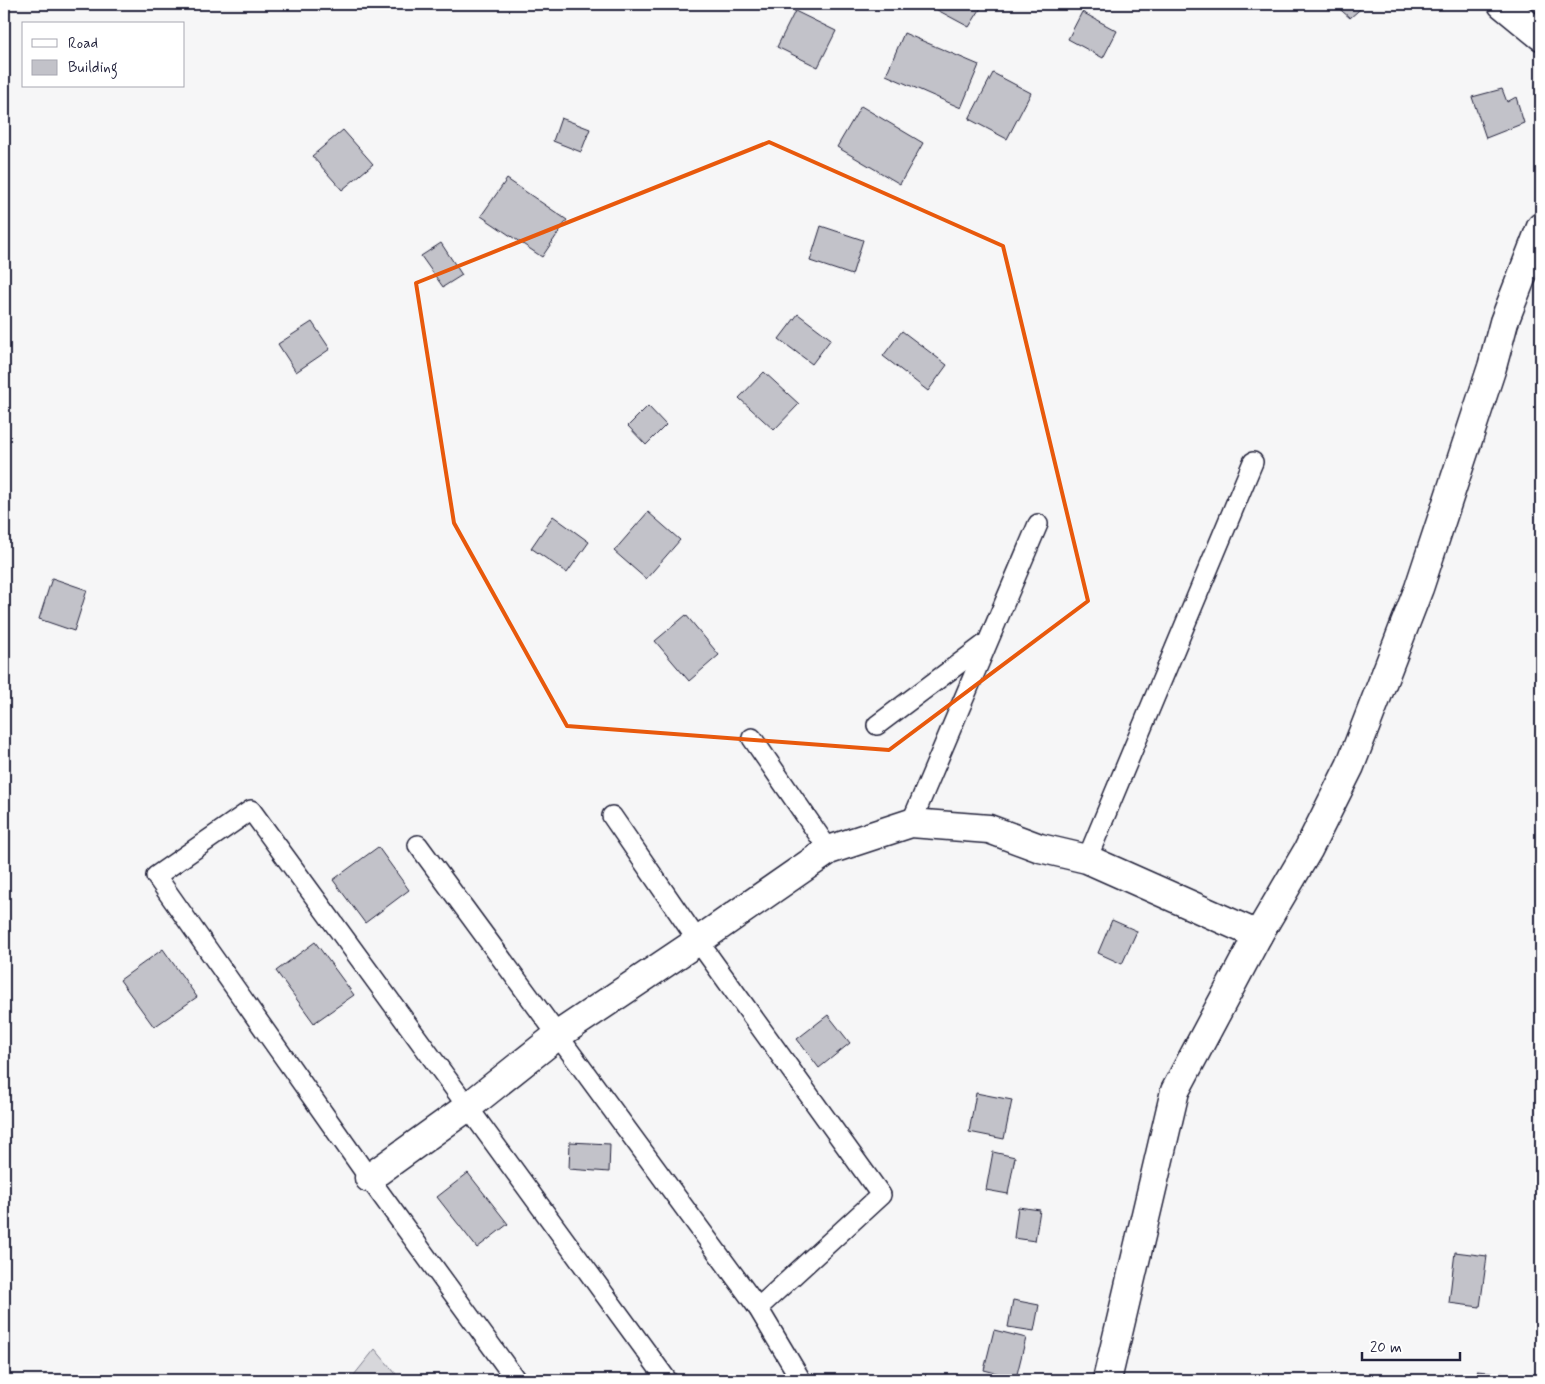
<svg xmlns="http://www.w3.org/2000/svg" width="1545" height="1384" font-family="Mynerve,sans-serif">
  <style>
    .green { fill: #d7d7db; stroke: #7c7c8b }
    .building { fill: #c2c2c9; stroke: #22223b }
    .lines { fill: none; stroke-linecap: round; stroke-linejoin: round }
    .lane-casing { stroke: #22223b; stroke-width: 22 }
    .street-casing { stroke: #22223b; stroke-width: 31 }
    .secondary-casing { stroke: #22223b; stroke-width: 31 }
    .lane { stroke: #fff; stroke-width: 19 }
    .street { stroke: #fff; stroke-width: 28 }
    .secondary { stroke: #fff; stroke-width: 28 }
    .marked { fill: none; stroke: #e8590c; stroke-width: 4; stroke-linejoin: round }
  </style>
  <rect width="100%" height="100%" fill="#f6f6f7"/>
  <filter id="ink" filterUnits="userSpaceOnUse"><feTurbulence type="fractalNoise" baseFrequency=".02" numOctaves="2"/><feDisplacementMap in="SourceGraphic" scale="10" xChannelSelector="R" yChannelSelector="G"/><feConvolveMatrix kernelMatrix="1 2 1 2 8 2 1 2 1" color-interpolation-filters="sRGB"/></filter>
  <g filter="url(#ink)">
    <path class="green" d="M375,1349l26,31h-51z"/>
    <g class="building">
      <path d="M929,4h44l8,4 -12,19 -41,-22z"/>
      <path d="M1334,4h32l-16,14z"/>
      <path d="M1519,4h22v18z"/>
      <path d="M795,11l41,20 -18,36 -41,-20z"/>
      <path d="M1082,12l35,19 -14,27 -35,-19z"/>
      <path d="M904,33l75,32 -18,43 -75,-33z"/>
      <path d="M993,73l38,20 -24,46 -38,-20z"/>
      <path d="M1502,89l5,13 9,-5 8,26 -38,15 -14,-41z"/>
      <path d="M861,106l62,37 -23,41 -63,-37z"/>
      <path d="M561,118l29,11 -9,23 -28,-11z"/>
      <path d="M343,130l30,34 -31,26 -30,-34z"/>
      <path d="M507,179l60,41 -25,37 -61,-41z"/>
      <path d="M821,226l42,14 -11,35 -42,-14z"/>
      <path d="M441,243l21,32 -19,12 -22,-31z"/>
      <path d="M798,314l33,25 -19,25 -33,-25z"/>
      <path d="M312,322l18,27 -34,23 -18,-28z"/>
      <path d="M902,331l45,34 -19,26 -45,-35z"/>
      <path d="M764,372l35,32 -25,26 -35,-32z"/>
      <path d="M648,406l18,19 -20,20 -18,-19z"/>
      <path d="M648,512l32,28 -34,39 -32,-28z"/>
      <path d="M553,516l36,26 -22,31 -36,-25z"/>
      <path d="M52,578l35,12 -13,41 -35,-12z"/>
      <path d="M686,615l33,40 -30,26 -34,-40z"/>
      <path d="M378,847l31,43 -44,33 -32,-43z"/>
      <path d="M1112,920l25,11 -15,33 -24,-11z"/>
      <path d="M315,942l39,53 -40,28 -38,-52z"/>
      <path d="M163,949l34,48 -43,30 -34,-47z"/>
      <path d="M828,1015l22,28 -31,25 -22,-29z"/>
      <path d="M976,1093l36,7 -8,39 -35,-7z"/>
      <path d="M570,1142l40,2 -1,28 -40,-3z"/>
      <path d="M993,1152l22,5 -7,37 -22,-4z"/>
      <path d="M468,1173l40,51 -31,24 -40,-51z"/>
      <path d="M1018,1207l22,3 -5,31 -21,-3z"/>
      <path d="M1455,1252l32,4 -7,51 -31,-4z"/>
      <path d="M1013,1300l26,5 -5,26 -26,-4z"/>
      <path d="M994,1330l32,8 -10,40 -32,-8z"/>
      <path d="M1477,1371l44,4v5h-45z"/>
    </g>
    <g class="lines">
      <g class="lane-casing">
        <g id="lane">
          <path d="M877,725l108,-81"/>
          <path d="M752,738l77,112"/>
          <path d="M911,823l127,-299"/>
          <path d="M418,845l340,463 123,-113 -183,-254 -86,-125"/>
          <path d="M1087,859l166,-397"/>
          <path d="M758,1308l43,72"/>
          <path d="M516,1380l-147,-202 -213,-302 95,-66 416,570"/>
        </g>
      </g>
      <g class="street-casing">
        <path id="street" d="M369,1178l100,-72 89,-71 140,-94 131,-91 82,-27 78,6 51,19 47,11 171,76"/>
      </g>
      <g class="secondary-casing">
        <g id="secondary">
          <path d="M1502,4l39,32"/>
          <path d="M1107,1380l68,-289 83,-156 50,-85 42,-84 69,-178 73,-221 12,-45 37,-95"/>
        </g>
      </g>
      <use href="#lane" class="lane"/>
      <use href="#street" class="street"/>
      <use href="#secondary" class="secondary"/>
    </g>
  </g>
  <path class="marked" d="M769,142l234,104 85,355 -199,149 -322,-24 -113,-203 -38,-240z"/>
  <rect width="1545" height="1384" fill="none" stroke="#fff" stroke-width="20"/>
  <rect x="10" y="10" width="1525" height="1364" fill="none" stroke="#22223b" stroke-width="2" filter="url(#ink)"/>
  <rect x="22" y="22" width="162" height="65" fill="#ffffff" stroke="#a7a7b1"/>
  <rect x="32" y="39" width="25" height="8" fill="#ffffff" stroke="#a7a7b1"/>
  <text x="68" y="48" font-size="15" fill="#22223b">Road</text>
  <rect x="32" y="60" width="25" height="15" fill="#c2c2c9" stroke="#a7a7b1"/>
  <text x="68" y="72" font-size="15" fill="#22223b">Building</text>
  <path d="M1362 1352v8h98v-8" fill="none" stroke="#22223b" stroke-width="2.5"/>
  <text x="1370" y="1352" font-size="15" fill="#22223b" stroke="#ffffff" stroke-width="4" paint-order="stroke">20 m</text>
</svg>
